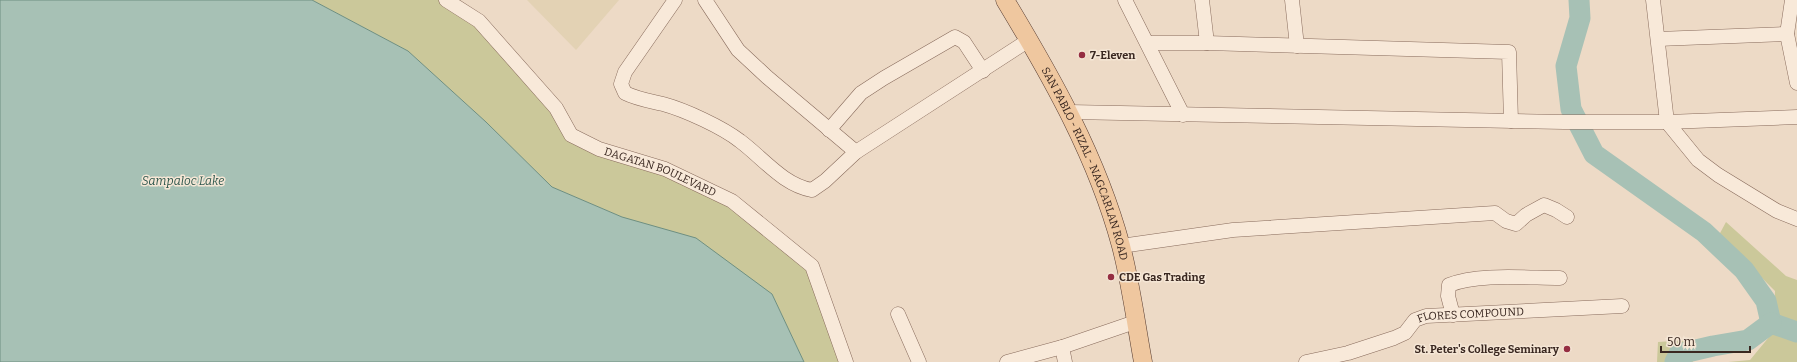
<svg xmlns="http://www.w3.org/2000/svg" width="1797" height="362" font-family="Bitter,serif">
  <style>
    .farmland { fill: #e3d2b4 }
    .green { fill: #cbc89a }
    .water { fill: #a7c1b5; stroke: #6e8f81 }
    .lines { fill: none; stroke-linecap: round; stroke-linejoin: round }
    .river { stroke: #a7c1b5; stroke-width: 21 }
    .minor-casing { stroke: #886b5c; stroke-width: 15 }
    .major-casing { stroke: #563b30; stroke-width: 19 }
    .minor { stroke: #f8e9d9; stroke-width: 14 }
    .major { stroke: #efc79f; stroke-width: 18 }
    .poi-dot { fill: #952e42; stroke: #f5e6d5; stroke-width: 1.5 }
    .labels { text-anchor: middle; stroke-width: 3; stroke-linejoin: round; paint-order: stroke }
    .poi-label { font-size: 11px; font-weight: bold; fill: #392720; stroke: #f5e6d5; text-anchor: start }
    .street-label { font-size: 11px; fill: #392720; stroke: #f5e6d5 }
    .water-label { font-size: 12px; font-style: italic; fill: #2f584e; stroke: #f5e6d5 }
  </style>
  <rect width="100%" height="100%" fill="#eddac6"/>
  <path class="farmland" d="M527,0h92l-43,50z"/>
  <g class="green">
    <path d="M312,0h134l33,21 92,114 161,66 80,65 33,96h-41l-32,-68 -150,-77 -70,-30 -66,-65 -78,-71z"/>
    <path d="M1726,222l60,54 11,4v82h-69l22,-2 24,-29 1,-40 -56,-56z"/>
    <path d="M1686,340l7,22h-36l1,-20z"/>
  </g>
  <path class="water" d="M0,0h312l96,51 78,71 66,65 70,30 74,21 76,56 32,68h-804z"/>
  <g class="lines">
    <g class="river">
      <path d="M1579,0l1,18 -14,48 5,43 23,45 110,78 40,38 22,31 5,22"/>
      <path d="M1771,323l26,9"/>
      <path d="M1675,362l4,-8 34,-8 35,-6 23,-17"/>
    </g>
    <g class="minor-casing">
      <g id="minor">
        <path id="s1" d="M446,0l33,21 77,87 15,27 28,14 66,20 67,32 80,65 34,96"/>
        <path d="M675,0l-50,72 -4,12 4,9c12,6 25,8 38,11 22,6 59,23 77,37 23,17 43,44 72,49l13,-9 31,-29 173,-112"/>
        <path d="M705,0l33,50 29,27 89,75"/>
        <path d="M1125,0l58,115"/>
        <path d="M1202,0l5,43"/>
        <path d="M1292,0l5,46"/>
        <path d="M1653,0l14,122 31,38 20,15 59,36 20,8"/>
        <path d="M1792,0l-5,34 10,49"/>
        <path d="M1658,39l129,-5"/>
        <path d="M1148,43h59l302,9 2,69"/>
        <path d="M1070,112l494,10h103l130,-5"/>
        <path d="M829,130l32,-37 23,-15 71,-41 9,5 19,29"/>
        <path d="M1121,246l112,-16 262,-17 11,8 10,3 10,-9 18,-10 12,5 11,7"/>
        <path d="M898,314l21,48"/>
        <path d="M1453,315l-5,-19 1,-11c28,-12 79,-7 111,-7"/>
        <path d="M1062,347l3,15"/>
        <path d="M1007,362l55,-15 73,-25"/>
        <path id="s2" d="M1306,362l42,-9 46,-15 11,-5 10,-13 11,-4 196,-10"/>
      </g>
    </g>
    <g class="major-casing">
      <g id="major">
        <path id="s3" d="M1005,0c47,78 92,157 116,246 10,38 15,78 22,116"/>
      </g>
    </g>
    <use href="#minor" class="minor"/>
    <use href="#major" class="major"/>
  </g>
  <g class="poi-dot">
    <circle cx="1082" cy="55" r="4"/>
    <circle cx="1111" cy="277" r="4"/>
    <circle cx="1567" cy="349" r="4"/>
  </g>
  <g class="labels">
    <g class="poi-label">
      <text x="1090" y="59">7-Eleven</text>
      <text x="1119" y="281">CDE Gas Trading</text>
      <text x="1559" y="353" text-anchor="end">St. Peter's College Seminary</text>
    </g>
    <g class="street-label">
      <text dy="4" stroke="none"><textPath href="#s3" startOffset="183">SAN PABLO - RIZAL - NAGCARLAN ROAD</textPath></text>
      <text dy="4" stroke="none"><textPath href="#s1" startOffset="283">DAGATAN BOULEVARD</textPath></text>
      <text dy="4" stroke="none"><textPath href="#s2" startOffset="176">FLORES COMPOUND</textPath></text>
    </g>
    <g class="water-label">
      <text x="183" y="185">Sampaloc Lake</text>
    </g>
  </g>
  <path d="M1661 346v6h89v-6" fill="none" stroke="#392720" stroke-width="2"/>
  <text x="1667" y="346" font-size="12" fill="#392720" stroke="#f5e6d5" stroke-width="3" paint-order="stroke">50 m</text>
</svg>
